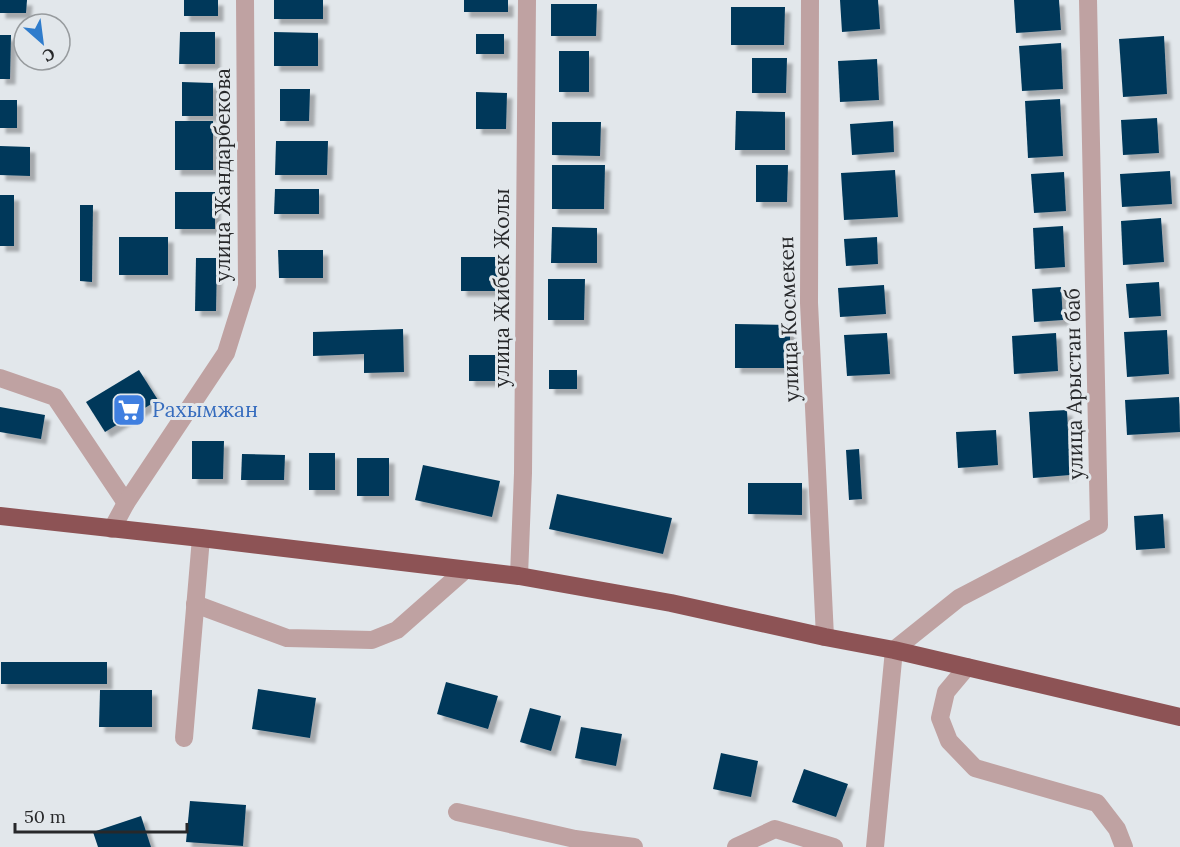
<svg xmlns="http://www.w3.org/2000/svg" width="1180" height="847" font-family="Lora,serif">
  <style>
    .building { fill: #03395a; filter: url(#shadow) }
    .lines { fill: none; stroke-linecap: round; stroke-linejoin: round }
    .minor { stroke: #bfa2a2; stroke-width: 18 }
    .highway { stroke: #8d5355; stroke-width: 18 }
    .labels { text-anchor: middle; stroke-width: 6; stroke-linejoin: round; paint-order: stroke }
    .street-label { font-size: 21px; fill: #27282a; stroke: #e2e7eb }
    .shop-label { font-size: 21px; fill: #366cbe; stroke: #e2e7eb; text-anchor: start }
  </style>
  <defs>
    <filter id="shadow"><feDropShadow dx="5.5" dy="5.5" stdDeviation="1.5" flood-color="#0004"/></filter>
  </defs>
  <rect width="100%" height="100%" fill="#e2e7eb"/>
  <g class="building">
    <path d="M0,0h27l-1,13h-26z"/>
    <rect x="184" y="0" width="34" height="16"/>
    <rect x="274" y="0" width="49" height="19"/>
    <rect x="464" y="0" width="44" height="12"/>
    <path d="M840,0h38l2,29 -38,3z"/>
    <path d="M1014,0h45l2,30 -45,3z"/>
    <path d="M551,4h46l-1,32h-45z"/>
    <path d="M731,7h54l-1,38h-53z"/>
    <path d="M180,32h35v32h-36z"/>
    <path d="M274,32l44,1v33h-44z"/>
    <rect x="476" y="34" width="28" height="20"/>
    <path d="M0,35h11l-1,44h-10z"/>
    <path d="M1164,36l3,58 -44,3 -4,-58z"/>
    <path d="M1061,43l2,46 -41,2 -3,-45z"/>
    <rect x="559" y="51" width="30" height="41"/>
    <path d="M752,58h35l-1,35h-34z"/>
    <path d="M877,59l2,41 -39,2 -2,-41z"/>
    <path d="M182,82l31,1v33h-31z"/>
    <path d="M280,89h30l-1,32h-29z"/>
    <path d="M476,92l31,1 -1,36h-30z"/>
    <path d="M1060,99l3,57 -35,2 -3,-57z"/>
    <rect x="0" y="100" width="17" height="28"/>
    <path d="M736,111l49,1v38h-50z"/>
    <path d="M1157,118l2,35 -36,2 -2,-35z"/>
    <rect x="175" y="121" width="38" height="49"/>
    <path d="M893,121l1,31 -42,3 -2,-31z"/>
    <path d="M552,122h49l-1,34 -48,-1z"/>
    <path d="M276,141h52l-1,34h-52z"/>
    <path d="M0,146l30,1v29l-30,-1z"/>
    <path d="M552,165h53l-1,44h-52z"/>
    <path d="M756,165h32l-1,37h-31z"/>
    <path d="M895,170l3,47 -54,3 -3,-47z"/>
    <path d="M1170,171l2,33 -50,3 -2,-33z"/>
    <path d="M1064,172l2,39 -32,2 -3,-39z"/>
    <path d="M275,189h44v25h-45z"/>
    <rect x="175" y="192" width="40" height="37"/>
    <rect x="0" y="195" width="14" height="51"/>
    <path d="M80,205h13l-1,77 -12,-1z"/>
    <path d="M1161,218l3,44 -41,3 -2,-44z"/>
    <path d="M1063,226l2,41 -30,2 -2,-41z"/>
    <path d="M552,227l45,1v35h-46z"/>
    <rect x="119" y="237" width="49" height="38"/>
    <path d="M877,237l1,27 -32,2 -2,-27z"/>
    <path d="M278,250h45v28h-44z"/>
    <path d="M461,257h42l-1,34h-41z"/>
    <path d="M196,258h21l-1,53h-21z"/>
    <path d="M548,279h37l-1,41h-36z"/>
    <path d="M1159,282l2,34 -32,2 -3,-34z"/>
    <path d="M884,285l2,29 -46,3 -2,-29z"/>
    <path d="M1061,287l2,33 -29,2 -2,-33z"/>
    <path d="M735,324l55,1v43h-55z"/>
    <path d="M403,329l1,43 -40,1v-19l-51,2v-24z"/>
    <path d="M1167,330l2,44 -42,3 -3,-45z"/>
    <path d="M887,333l3,41 -43,2 -3,-41z"/>
    <path d="M1056,333l2,38 -44,3 -2,-38z"/>
    <rect x="469" y="355" width="29" height="26"/>
    <path d="M139,370l19,30 -53,32 -19,-30z"/>
    <rect x="549" y="370" width="28" height="19"/>
    <path d="M1179,397l1,35 -53,3 -2,-35z"/>
    <path d="M0,407l45,8 -4,24 -41,-7z"/>
    <path d="M1067,410l3,65 -37,3 -4,-66z"/>
    <path d="M996,430l2,35 -40,3 -2,-36z"/>
    <path d="M192,441h32l-1,38h-31z"/>
    <path d="M859,449l3,50 -13,1 -3,-50z"/>
    <rect x="309" y="453" width="26" height="37"/>
    <path d="M242,454l43,1 -1,25h-43z"/>
    <rect x="357" y="458" width="32" height="38"/>
    <path d="M423,465l77,16 -8,36 -77,-17z"/>
    <path d="M748,483h54v32l-54,-1z"/>
    <path d="M557,494l115,24 -9,36 -114,-25z"/>
    <path d="M1163,514l2,34 -29,2 -2,-34z"/>
    <rect x="1" y="662" width="106" height="22"/>
    <path d="M446,682l52,14 -10,33 -51,-15z"/>
    <path d="M258,689l58,9 -6,40 -58,-9z"/>
    <path d="M100,690h52v37h-53z"/>
    <path d="M530,708l31,8 -10,35 -31,-9z"/>
    <path d="M581,727l41,7 -6,32 -41,-8z"/>
    <path d="M721,753l37,8 -7,36 -38,-8z"/>
    <path d="M804,769l44,15 -12,33 -44,-15z"/>
    <path d="M190,801l56,4 -3,41 -57,-4z"/>
    <path d="M141,816l10,31h-53l-5,-15z"/>
  </g>
  <g class="lines">
    <g class="minor">
      <path d="M810,0l-1,303 16,334"/>
      <path d="M0,378l55,19 71,106"/>
      <path d="M112,529l14,-26 100,-150 21,-67 -2,-286"/>
      <path d="M519,576l4,-103 4,-473"/>
      <path d="M195,604l92,34 85,2 25,-10 68,-60"/>
      <path d="M967,667l-21,25 -6,26 9,23 26,27 122,35 20,26 7,18"/>
      <path d="M184,738l17,-200"/>
      <path d="M457,812l118,27 59,8"/>
      <path d="M736,847l39,-18 59,18"/>
      <path d="M875,847l19,-197 65,-52 140,-73 -11,-525"/>
    </g>
    <path class="highway" d="M0,516l201,22 318,38 152,27 154,34 69,13 286,67"/>
  </g>
  <defs>
    <g id="supermarket-square" transform="scale(1.725)"><rect x="-9" y="-9" width="18" height="18" rx="4" fill="#3f7fe0" stroke="#e2e7eb"/><path d="M-6-5.5h2.5l.6 2H6L4.5 2H-2.5L-4.4-4H-6ZM-1.5 3.2a1.3 1.3 0 1 0 .1 0ZM3 3.2a1.3 1.3 0 1 0 .1 0Z" fill="#fff"/></g>
  </defs>
  <g fill-rule="evenodd">
    <use href="#supermarket-square" x="129" y="410"/>
  </g>
  <g class="labels">
    <g class="street-label">
      <text transform="translate(223 175) rotate(-90)" y="7">улица Жандарбекова</text>
      <text transform="translate(502 288) rotate(-90)" y="7">улица Жибек Жолы</text>
      <text transform="translate(789 319) rotate(-92)" y="7">улица Космекен</text>
      <text transform="translate(1074 384) rotate(-91)" y="7">улица Арыстан баб</text>
    </g>
    <g class="shop-label">
      <text x="152" y="417">Рахымжан</text>
    </g>
  </g>
  <g transform="translate(42 42) rotate(152)"><circle r="28" fill="#e2e7eb" stroke="#979b9e" stroke-width="1.5"/>
  <path d="M0-4.5L10 22L0 15L-10 22Z" fill="#2f7ccc"/>
  <text y="-9" font-size="16" font-weight="bold" text-anchor="middle" fill="#27282a">С</text>
  </g>
  <path d="M15 823v9h172v-9" fill="none" stroke="#27282a" stroke-width="3"/>
  <text x="24" y="823" font-size="18" fill="#27282a" stroke="#e2e7eb" stroke-width="4.5" paint-order="stroke">50 m</text>
</svg>
